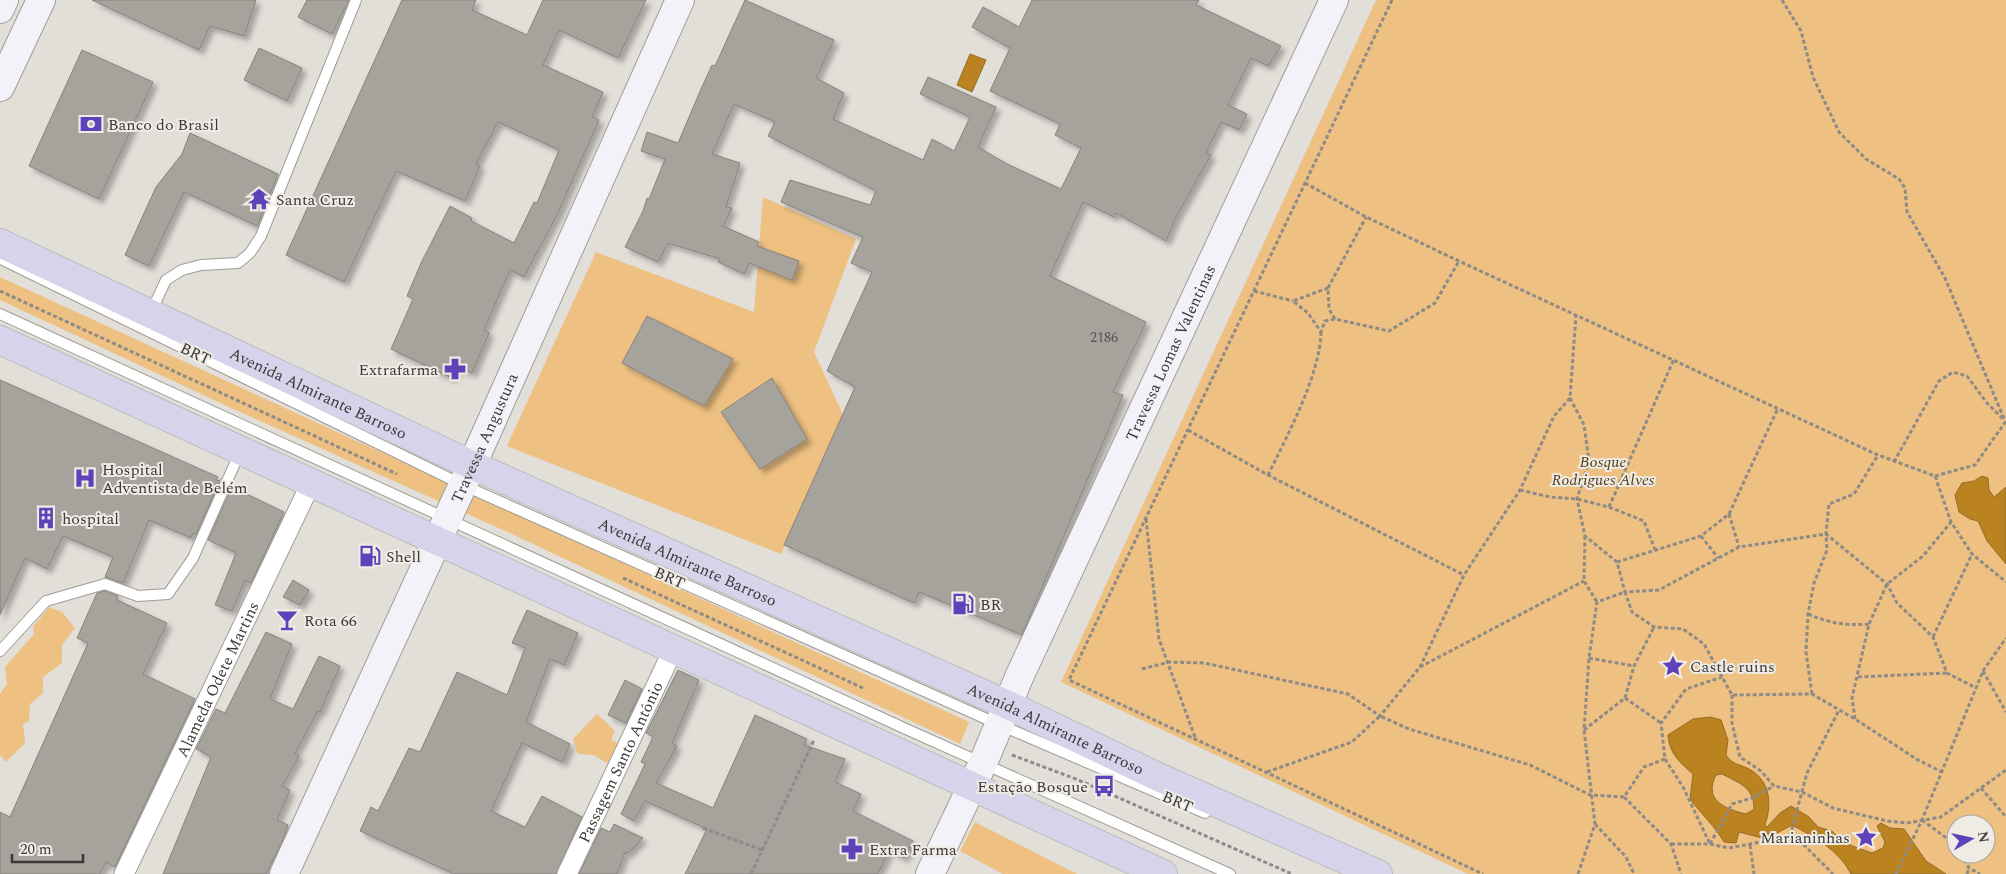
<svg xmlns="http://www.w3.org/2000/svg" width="2006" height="874" font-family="Spectral,serif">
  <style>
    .green { fill: #eec082; fill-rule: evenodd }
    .water { fill: #bb8220; stroke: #956c27; fill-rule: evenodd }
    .building { fill: #a6a29c; stroke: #87837d; filter: url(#shadow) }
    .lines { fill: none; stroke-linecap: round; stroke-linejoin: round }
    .lane-casing { stroke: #a09c97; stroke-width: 12 }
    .street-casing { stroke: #a09c97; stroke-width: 21 }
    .secondary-casing { stroke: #a09c97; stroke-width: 30 }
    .highway-casing { stroke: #bdbcbb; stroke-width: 30 }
    .path { stroke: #8e8b87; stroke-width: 3; stroke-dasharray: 4 2.5; stroke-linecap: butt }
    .lane { stroke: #fff; stroke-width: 10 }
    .street { stroke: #fff; stroke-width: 19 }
    .secondary { stroke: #f3f2f9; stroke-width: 28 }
    .highway { stroke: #d6d4eb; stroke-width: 28 }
    .labels { text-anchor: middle; stroke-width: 4; stroke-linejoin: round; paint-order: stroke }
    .number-label { font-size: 14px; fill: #565451 }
    .poi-label { font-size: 16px; fill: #3c3a38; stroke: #efebe5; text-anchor: start }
    .street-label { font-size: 16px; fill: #3c3a38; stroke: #efebe5 }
    .park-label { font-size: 16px; font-style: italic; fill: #553c17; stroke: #efebe5 }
  </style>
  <defs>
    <filter id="shadow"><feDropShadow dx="4.5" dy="4.5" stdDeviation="2.5" flood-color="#0004"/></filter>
  </defs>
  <rect width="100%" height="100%" fill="#e2ded8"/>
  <g class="green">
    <path d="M1376,0h630v874h-538l-407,-192zM1956,824h30v30h-30z"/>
    <path d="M763,197l93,42 -42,113 31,67 -64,135 -274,-108 89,-194 158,60z"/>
    <path d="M0,277l969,445 -9,22 -457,-214 -274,-123 -229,-107z"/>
    <path d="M49,607l13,5 13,16 -13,17v18l-19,14v16l-13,11 -1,17 -6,3 2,19 -19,19 -6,-7v-61l7,-10 -2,-17 29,-33 -1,-7z"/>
    <path d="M597,714l18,17 -4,9 7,3 -8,22 -16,-10 -16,-1 -5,-15z"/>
    <path d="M975,822l102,52h-74l-43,-23z"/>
  </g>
  <g class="water">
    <path d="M970,54l16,6 -14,32 -15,-7z"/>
    <path d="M1982,476l6,2 1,12 5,7 12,-10v77l-19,-23 -9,-20 -8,-2 -11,-7 -4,-17 7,-12 12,-2z"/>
    <path d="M1710,717l11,3 7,20 -2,15c8,11 12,8 23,14 22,12 23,35 16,56l2,2 13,-14 11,-7 18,11 9,10 14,4 12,12 28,10 11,-5 2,-6 -8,-16 4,-3 9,5 14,1 22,32 20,13h-95c-12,-24 -37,-37 -59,-49l-26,14 -27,-7 -3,11 -12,-1c-9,-16 -23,-28 -34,-43l3,-25c-13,-11 -24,-21 -25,-39l25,-16zM1722,774c17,9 32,13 32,35l-8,5c-21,-5 -43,-14 -30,-39z"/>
  </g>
  <g class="building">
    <path d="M92,0h164l-12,36 -34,-10 -11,24z"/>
    <path d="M307,0h42l-17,34 -34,-17z"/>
    <path d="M402,0h74l-4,10 55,25 16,-35h103l-28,58 -59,-28 -16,35 60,27 -11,25 7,3 -41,93 -34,64 -14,-7 -26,60 5,3 -17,40 -15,-6 -5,11 -61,-29 22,-50 -6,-3 14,-33 29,-57 22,12 -1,3 43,22 20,-41 3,1 22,-53 -61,-28 -22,42 4,2 -15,35 -69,-30 -52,111 -58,-27z"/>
    <path d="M745,0l89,40 -18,38 28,15 -11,26 90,41 9,-21 22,12 16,-34 -50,-23 8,-17 68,30 -18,40 29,17 54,25 20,-41 -26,-13 5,-11 -70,-33 20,-43 -38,-21 11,-20 36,20 13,-27h167l-3,5 85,41 -13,20 -17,-8 -23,47 19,9 -8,16 -18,-8 -15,31 5,2 -35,62 -10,24 -50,-28 -2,4 -31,-15 -33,74 96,46 -33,70 10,3 -101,240 -103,-43 -5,11 -130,-58 71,-158 -28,-16 45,-99 -21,-9 12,-26 -82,-35 9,-22 80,25 6,-14 -108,-55 7,-14 -41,-18 -22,50 28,9 -14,44 6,1 -9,18 36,16 -2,4 42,15 -7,19 -43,-17 -5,11 -26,-12 2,-3 -52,-16 -10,19 -33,-15 18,-36 4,-13 2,1 16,-40 -24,-8 6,-19 31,11 23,-54 11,-24 3,1z"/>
    <path d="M259,48l43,20 -15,33 -43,-21z"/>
    <path d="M82,50l71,32 -54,117 -70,-33z"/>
    <path d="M190,133l88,41 -21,52 -73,-34 -35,74 -24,-11 31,-68 26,-33z"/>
    <path d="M647,316l86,43 -29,47 -82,-43z"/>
    <path d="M772,378l35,61 -47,30 -39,-57z"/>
    <path d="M0,380l218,97 -2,3 4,1 -24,53 -3,-1 -2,5 -42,-18 -26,63 -18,-6 8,-20 -50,-21 -16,33 -22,-11 -25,57z"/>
    <path d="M232,487l52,25 -33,71 -6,-3 -13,31 -17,-6 21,-52 -28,-13z"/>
    <path d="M293,580l16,10 -9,15 -17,-8z"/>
    <path d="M105,591l13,5 -1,4 50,23 -24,51 52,25 -80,168 -9,-5 -6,12h-100v-62l10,5 78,-174 -11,-5 20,-45z"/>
    <path d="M527,610l51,23 -14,32 -14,-6 -24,63 44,22 -8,18 -40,-19 -31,68 34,16 17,-31 40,21 -26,57h-102l-94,-43 11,-24 7,4 31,-63 11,4 37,-80 50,23 18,-47 -13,-5z"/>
    <path d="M266,632l26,12 -22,55 23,10 26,-53 21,10 -20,46 -2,-1 -23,42 4,3 -17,30 8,4 -13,30 11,5 -6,17 -16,32h-103l48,-117 -15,-8 20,-40 9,4z"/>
    <path d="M678,670l21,10 -27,63 5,3 -21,37 57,25 42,-93 52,24 -3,6 41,14 -10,23 26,12 -8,17 60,30 -9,17 -15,-8 -11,24h-193l22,-45 -62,-28 -11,20 -13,-7 24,-50 -4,-2 12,-25 -7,-4z"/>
    <path d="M625,680l17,9 -16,34 -18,-8z"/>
    <path d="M614,824l29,14 -15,15 -3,-1 -8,22h-38l22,-46 9,4z"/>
  </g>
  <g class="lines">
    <g class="lane-casing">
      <g id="lane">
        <path d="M3,260l460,225 537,240 205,88"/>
        <path d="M151,312l15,-32 16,-10 19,-5 37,-2 12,-10 11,-17 95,-236"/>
        <path d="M0,314l906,415 324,145"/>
        <path d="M0,651l46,-50 59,-17 33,12 30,-2 25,-36 47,-106"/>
      </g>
    </g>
    <g class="street-casing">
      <g id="street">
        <path id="s1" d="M124,874l187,-391"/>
        <path id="s2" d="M567,874l106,-224"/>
      </g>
    </g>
    <g class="secondary-casing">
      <g id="secondary">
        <path d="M0,9l4,-9"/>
        <path d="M0,87l41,-87"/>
        <path id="s3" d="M284,874l188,-409 208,-465"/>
        <path id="s4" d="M930,874l53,-111 37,-88 314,-675"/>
      </g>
    </g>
    <g class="highway-casing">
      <g id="highway">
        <path id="s5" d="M0,243l472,222 536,240 150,72 220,97"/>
        <path d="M0,340l1163,534"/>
      </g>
    </g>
    <g class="path">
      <path d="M1392,0l-323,680 414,194"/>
      <path d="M1782,0l19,31 12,46 26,55 27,27 33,20 6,9 2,24 38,66 60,143"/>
      <path d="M1305,183l61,34 93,44 419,194 57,21 16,46 21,32 34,28"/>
      <path d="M1328,288l38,-71"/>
      <path d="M0,291l397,183"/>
      <path d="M1254,291l39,10"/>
      <path d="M1335,319l-6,-10 -1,-21 -35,13 15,12 13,19 4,-11 10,-2 54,12 46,-28 24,-42"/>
      <path d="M1570,398l14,27 5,36 -12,38 8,37 32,26 8,30 34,-2 80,-43 87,-13 61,50 10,19 36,34 14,36 29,15"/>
      <path d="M1188,430l80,45 196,100"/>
      <path d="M1894,462l45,-81 14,-9 14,4 20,27 16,16"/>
      <path d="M1268,475c19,-39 52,-100 53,-143"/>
      <path d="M1935,476l40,-11 31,-44"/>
      <path d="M1520,490l30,7 27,2 32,8 35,14 11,29"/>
      <path d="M1609,507l65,-148"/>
      <path d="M1729,514l10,33"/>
      <path d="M1146,519l13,120 37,101"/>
      <path d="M1585,536l-1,45 13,21"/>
      <path d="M1701,536l17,22"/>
      <path d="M1617,562l84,-26 28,-22 49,-106"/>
      <path d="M623,578l240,110"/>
      <path d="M1808,614c21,9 38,12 61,10"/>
      <path d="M1933,637l39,-83"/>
      <path d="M1589,658l45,8"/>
      <path d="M1420,667l164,-86"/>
      <path d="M1142,669l27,-7 35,1 144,31 32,22 40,-49 44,-92 56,-85 34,-74 16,-18 6,-83"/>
      <path d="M1983,671l23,41"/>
      <path d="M1858,677l89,-4"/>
      <path d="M1812,694l-6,-42 2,-38 6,-31 13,-33 -1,-16 3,-30 25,-10 24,-39"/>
      <path d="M1732,695v28l8,34 21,14 13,15 28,6 31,16 54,13 20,2 34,-6 65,-47"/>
      <path d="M1625,698l36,25"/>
      <path d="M1855,719l-3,-21 17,-74 18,-40 36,-28 28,-34"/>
      <path d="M1584,730l41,-32 9,-32 20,-39"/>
      <path d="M1012,755l64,24 216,95"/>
      <path d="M1665,759l18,28 27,57"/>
      <path d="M1267,772l85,-30 28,-26 29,13 121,36 60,30 34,2 20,-30 21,-8 -4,-36 25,-34 36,-12"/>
      <path d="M1981,788l25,29"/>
      <path d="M1624,797l47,47 10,30"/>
      <path d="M1922,820l34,25"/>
      <path d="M1595,824l31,33 8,17"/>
      <path d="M703,828l59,22"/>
      <path d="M1790,836l17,-63 32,-63"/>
      <path d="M1671,844h39l19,4 61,-12 13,8 30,30"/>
      <path d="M1710,844l22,-40 20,-6 22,-12"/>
      <path d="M1750,845l4,29"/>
      <path d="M1961,854l8,14 11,6"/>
      <path d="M751,874l63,-134"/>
      <path d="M1578,874l17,-50 -11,-94 5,-72 8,-56 28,-10 7,20 22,15 29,2 21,15 28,51 80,-1 43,25 63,41 24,12"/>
      <path d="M1896,874l26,-54 61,-149 23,-33"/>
      <path d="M1967,874l2,-6"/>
    </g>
    <use href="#lane" class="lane"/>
    <use href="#street" class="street"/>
    <use href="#secondary" class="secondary"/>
    <use href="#highway" class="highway"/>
  </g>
  <defs>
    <g id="bank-bare" transform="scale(1.725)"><path d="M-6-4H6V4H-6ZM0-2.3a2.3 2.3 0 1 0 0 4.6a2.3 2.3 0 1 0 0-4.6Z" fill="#5f41b9" stroke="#efebe5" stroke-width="2.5" paint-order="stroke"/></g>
    <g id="temple-bare" transform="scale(1.725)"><path d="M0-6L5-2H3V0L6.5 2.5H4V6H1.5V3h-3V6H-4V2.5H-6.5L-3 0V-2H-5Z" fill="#5f41b9" stroke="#efebe5" stroke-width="2.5" paint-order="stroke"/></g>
    <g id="pharmacy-bare" transform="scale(1.725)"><path d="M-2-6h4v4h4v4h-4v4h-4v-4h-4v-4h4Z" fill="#5f41b9" stroke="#efebe5" stroke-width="2.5" paint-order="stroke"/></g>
    <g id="hospital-bare" transform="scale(1.725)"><path d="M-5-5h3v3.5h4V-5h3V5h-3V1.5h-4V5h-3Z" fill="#5f41b9" stroke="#efebe5" stroke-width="2.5" paint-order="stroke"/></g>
    <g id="building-bare" transform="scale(1.725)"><path d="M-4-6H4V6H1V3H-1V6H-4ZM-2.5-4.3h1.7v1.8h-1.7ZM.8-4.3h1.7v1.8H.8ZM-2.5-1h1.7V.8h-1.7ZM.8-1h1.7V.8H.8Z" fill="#5f41b9" stroke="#efebe5" stroke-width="2.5" paint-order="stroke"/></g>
    <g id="fuel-bare" transform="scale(1.725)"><path d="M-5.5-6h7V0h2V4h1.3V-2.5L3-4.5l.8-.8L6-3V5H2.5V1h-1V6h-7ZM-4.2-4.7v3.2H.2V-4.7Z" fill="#5f41b9" stroke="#efebe5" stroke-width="2.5" paint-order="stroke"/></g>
    <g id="bar-bare" transform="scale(1.725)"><path d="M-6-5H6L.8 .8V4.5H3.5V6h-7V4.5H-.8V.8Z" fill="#5f41b9" stroke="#efebe5" stroke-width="2.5" paint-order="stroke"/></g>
    <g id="sight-bare" transform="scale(1.725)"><path d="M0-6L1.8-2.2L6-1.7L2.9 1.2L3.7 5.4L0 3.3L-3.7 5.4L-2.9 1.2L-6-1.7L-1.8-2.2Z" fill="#5f41b9" stroke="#efebe5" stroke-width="2.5" paint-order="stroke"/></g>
    <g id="bus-bare" transform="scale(1.725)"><path d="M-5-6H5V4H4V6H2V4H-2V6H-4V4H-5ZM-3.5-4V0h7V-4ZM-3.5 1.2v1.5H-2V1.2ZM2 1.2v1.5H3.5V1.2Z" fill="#5f41b9" stroke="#efebe5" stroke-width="2.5" paint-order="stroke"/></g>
  </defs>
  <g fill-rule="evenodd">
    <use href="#bank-bare" x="91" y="124"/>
    <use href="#temple-bare" x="259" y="199"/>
    <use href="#pharmacy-bare" x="455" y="369"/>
    <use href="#hospital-bare" x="85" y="478"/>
    <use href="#building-bare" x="46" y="518"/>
    <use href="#fuel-bare" x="370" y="556"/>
    <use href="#fuel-bare" x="963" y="604"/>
    <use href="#bar-bare" x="287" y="620"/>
    <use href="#sight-bare" x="1673" y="666"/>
    <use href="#bus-bare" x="1104" y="786"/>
    <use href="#sight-bare" x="1866" y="837"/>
    <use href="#pharmacy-bare" x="852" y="849"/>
  </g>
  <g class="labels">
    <g class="number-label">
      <text x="1104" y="342">2186</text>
    </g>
    <g class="poi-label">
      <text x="108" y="130">Banco do Brasil</text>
      <text x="276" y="205">Santa Cruz</text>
      <text x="438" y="375" text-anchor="end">Extrafarma</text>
      <text x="102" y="475">Hospital<tspan x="102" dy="18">Adventista de Belém</tspan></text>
      <text x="62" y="524">hospital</text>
      <text x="386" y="562">Shell</text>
      <text x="980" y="610">BR</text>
      <text x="304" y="626">Rota 66</text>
      <text x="1690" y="672">Castle ruins</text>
      <text x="1088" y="792" text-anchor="end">Estação Bosque</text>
      <text x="1850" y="843" text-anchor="end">Marianinhas</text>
      <text x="869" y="855">Extra Farma</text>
    </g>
    <g class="street-label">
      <text transform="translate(196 353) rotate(26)" y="6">BRT</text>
      <text dy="6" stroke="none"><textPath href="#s4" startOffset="574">Travessa Lomas Valentinas</textPath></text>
      <text dy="6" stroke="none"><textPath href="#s5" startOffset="352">Avenida Almirante Barroso</textPath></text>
      <text dy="6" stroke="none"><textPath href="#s3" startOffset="480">Travessa Angustura</textPath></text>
      <text dy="6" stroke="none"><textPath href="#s5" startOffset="758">Avenida Almirante Barroso</textPath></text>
      <text transform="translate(670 577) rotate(24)" y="6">BRT</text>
      <text dy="6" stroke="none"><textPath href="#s1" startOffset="216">Alameda Odete Martins</textPath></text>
      <text dy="6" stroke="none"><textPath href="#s5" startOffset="1162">Avenida Almirante Barroso</textPath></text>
      <text dy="6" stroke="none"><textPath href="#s2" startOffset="124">Passagem Santo Antônio</textPath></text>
      <text transform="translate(1178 801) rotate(23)" y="6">BRT</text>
    </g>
    <g class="park-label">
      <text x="1603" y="467">Bosque<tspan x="1603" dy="18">Rodrigues Alves</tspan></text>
    </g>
  </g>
  <g transform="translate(1971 839) rotate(81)"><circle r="24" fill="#efebe5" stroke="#a7a4a0"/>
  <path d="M0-4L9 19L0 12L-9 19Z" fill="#5f41b9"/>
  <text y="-8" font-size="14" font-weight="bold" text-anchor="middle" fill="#3c3a38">N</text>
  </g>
  <path d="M12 854v8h71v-8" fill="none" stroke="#3c3a38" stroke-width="2.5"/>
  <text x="20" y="854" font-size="15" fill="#3c3a38" stroke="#efebe5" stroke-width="4" paint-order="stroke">20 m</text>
</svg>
